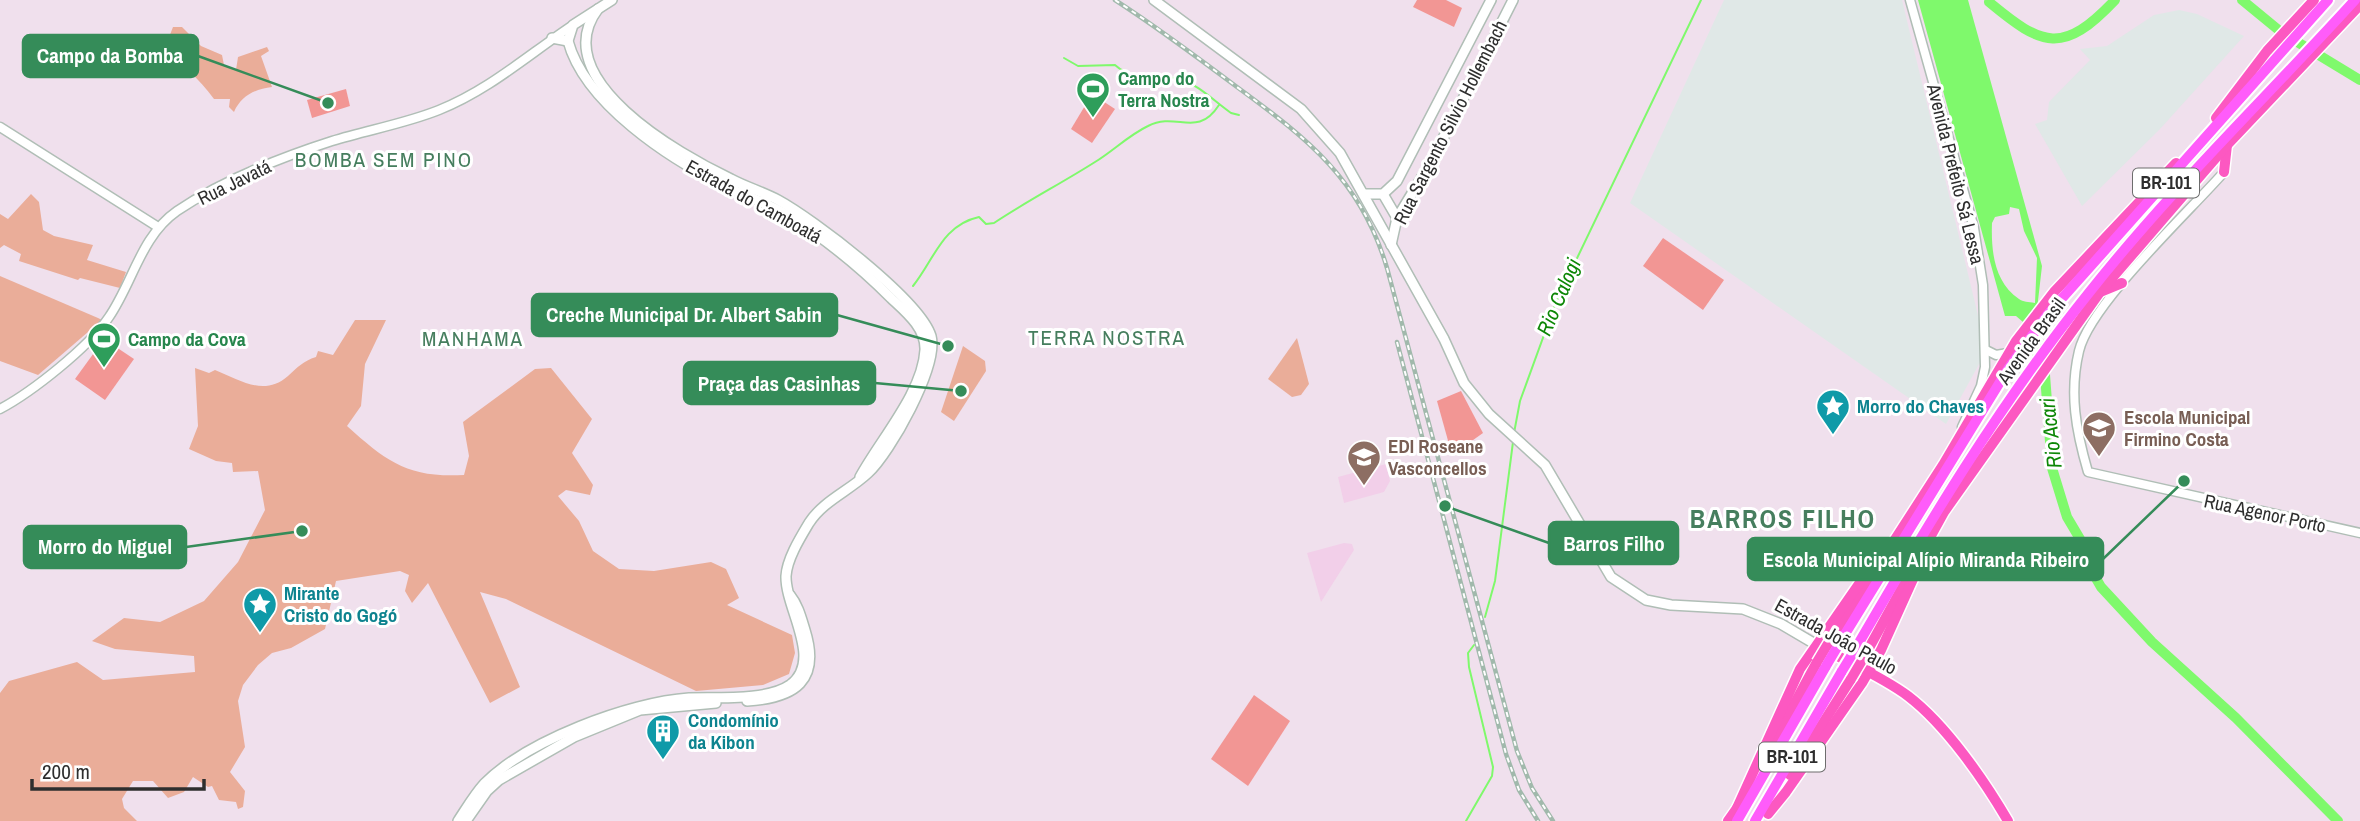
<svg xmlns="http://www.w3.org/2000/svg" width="2360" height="821" font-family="'Archivo Narrow',sans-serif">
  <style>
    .industrial { fill: #e0e8e7 }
    .education { fill: #f2cfe9 }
    .green { fill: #eaad99 }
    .pitch { fill: #f29694 }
    .water { fill: #7ff96c; fill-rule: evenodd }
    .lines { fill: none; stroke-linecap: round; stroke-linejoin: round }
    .stream { stroke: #7ff96c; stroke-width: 2 }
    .river { stroke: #7ff96c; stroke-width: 10 }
    .tertiary-casing { stroke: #b0beb6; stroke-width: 11 }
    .secondary-casing { stroke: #b0beb6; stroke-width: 12 }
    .primary-casing { stroke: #fff; stroke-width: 13 }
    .motorway-casing { stroke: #fff; stroke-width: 14 }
    .tertiary { stroke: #fff; stroke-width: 8 }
    .secondary { stroke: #fff; stroke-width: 9 }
    .primary { stroke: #fc58c1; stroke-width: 10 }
    .motorway { stroke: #ff5cfa; stroke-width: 10 }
    .rail-casing { stroke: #a1b9ac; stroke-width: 4.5 }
    .rail { stroke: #fff; stroke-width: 2; stroke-dasharray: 5; stroke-linecap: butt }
    .primary-bridge-casing { stroke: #fff; stroke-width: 13; stroke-linecap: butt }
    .motorway-bridge-casing { stroke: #fff; stroke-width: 14; stroke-linecap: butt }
    .primary-bridge { stroke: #fc58c1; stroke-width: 10 }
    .motorway-bridge { stroke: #ff5cfa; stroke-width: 10 }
    .labels { text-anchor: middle; stroke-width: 6; stroke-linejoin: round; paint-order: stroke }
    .shield { fill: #fff; stroke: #6d6d6d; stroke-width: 2 }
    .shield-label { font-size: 18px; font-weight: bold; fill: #2e2e2e }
    .leisure-label { font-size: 19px; font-weight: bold; fill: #27864d; stroke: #fff; text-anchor: start }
    .street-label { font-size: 19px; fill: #2e2e2e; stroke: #fff }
    .culture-label { font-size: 19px; font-weight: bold; fill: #0d838f; stroke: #fff; text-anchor: start }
    .education-label { font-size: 19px; font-weight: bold; fill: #785e54; stroke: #fff; text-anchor: start }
    .neighbourhood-label { font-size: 21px; letter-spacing: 2px; fill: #467e5e; stroke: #fff }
    .water-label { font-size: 21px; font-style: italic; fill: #0d8706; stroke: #fff }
    .district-label { font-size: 26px; font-weight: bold; letter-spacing: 2px; fill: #467e5e; stroke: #fff }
    .leader { fill: none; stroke: #358c59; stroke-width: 2.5 }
    .callout-dot { fill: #358c59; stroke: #fff; stroke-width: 2.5 }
    .callout { fill: #358c59; stroke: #358c59; stroke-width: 2.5 }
    .callout-label { font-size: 21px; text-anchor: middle; font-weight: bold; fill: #fff }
  </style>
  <rect width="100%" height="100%" fill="#f0e0ed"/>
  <g class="industrial">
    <path d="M1724,0h178l80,332 1,25 -37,67 -316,-221z"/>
    <path d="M2179,10l18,4 47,22 -84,93 -78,77 -47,-82 12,-4 2,-18 41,-42 -10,-11 27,-3 47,-31z"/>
  </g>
  <g class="education">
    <path d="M1386,464l4,17 -6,11 -40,11 -6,-26z"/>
    <path d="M1344,543l8,1 2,6 -33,52 -14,-49z"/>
  </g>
  <g class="green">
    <path d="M173,27h9l19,19 21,9 2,10 12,5 2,-13 29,-10 2,4 -8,5 11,31c-17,2 -31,9 -38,25l-5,-5 1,-8h-16c-15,-21 -33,-34 -48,-54z"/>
    <path d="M31,194l8,8 4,28 11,6 39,9 -6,15 39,12 -6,16 -40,-10 -2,2 -59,-19 2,-7 -17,-9 -4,3v-34l8,5z"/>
    <path d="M0,276l98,42 4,2 -64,55 -38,-14z"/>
    <path d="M355,320h31l-21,44 -4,42 -14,20c40,36 61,52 117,49l5,-19 -6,-34 72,-53 16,-1 41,51 -20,34 21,32 -3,10 -24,-5 -8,6 21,25 14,30 26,18 35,2 57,-9 15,7 13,29 -12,7 65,30 3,18 -6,21 -26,11 -67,6 -190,-92 -26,-7 40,95 -30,16 -62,-120 -16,20 -7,-12 4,-16 -9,-4 -64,10 -11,48 -34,19 -19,5 -14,12 -15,20 -5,16 7,46 -15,25 15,19 -2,16 -5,2 -2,-7 -17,-2 -7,-14 -4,1 -15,-10 -9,15 -16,6 -15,-17h-20l-11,18 2,9 13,13h-137v-128l9,-12 68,-19 26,18 92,-8 -1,-16 -79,-7 -23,-8 32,-23 36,4 44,-21 34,-39 27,-52 -7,-39 -25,1 -1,-9 -16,-2 -27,-12 9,-23 -3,-58 14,5 6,-3c25,10 49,27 73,6 10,-9 15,-15 28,-19l2,-6 15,4z"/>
    <path d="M1297,338l12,46 -8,11 -9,2 -24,-18z"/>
    <path d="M963,346l22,15 1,10 -32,50 -13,-9z"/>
  </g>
  <g class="pitch">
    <path d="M1417,0h29l16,8 -8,19 -41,-20z"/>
    <path d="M346,89l4,17 -38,12 -5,-18z"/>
    <path d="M1092,94l23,15 -23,34 -21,-14z"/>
    <path d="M1663,238l61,42 -21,30 -60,-44z"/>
    <path d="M104,339l30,20 -29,41 -30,-21z"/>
    <path d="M1461,391l22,42 -31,22 -15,-54z"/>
    <path d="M1254,695l36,26 -42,65 -37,-27z"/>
  </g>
  <path class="water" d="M1918,0h50l74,266 -6,52 12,42 -10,25 -15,-63 -7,-6h-11zM2010,207l9,2 5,22 13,27 -2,45c-5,-1 -12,-1 -16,-4 -25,-17 -28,-48 -27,-76l3,-6 14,-3z"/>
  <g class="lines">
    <g class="stream">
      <path d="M1064,58l14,8 37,-1c20,18 40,8 64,14 19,5 36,23 52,34l8,2"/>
      <path d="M913,286c21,-26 29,-61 66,-69l7,7 8,-1c33,-22 68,-40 101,-61 18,-11 34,-27 53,-36 29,-15 49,13 71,-21"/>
      <path d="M1514,433l6,-32 36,-99 145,-302"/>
      <path d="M1485,617l10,-36 18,-139"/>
      <path d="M1466,821l26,-45 1,-9 -24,-100 -1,-14 6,-8"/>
    </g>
    <g class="river">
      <path d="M2242,0l39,32 79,48"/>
      <path d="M1989,2c54,45 74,53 126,-2"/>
      <path d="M2042,365l3,10 7,93 15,49 16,27 3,17 15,26 51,55 84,76 102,103"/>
    </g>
    <g class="tertiary-casing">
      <g id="tertiary">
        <path d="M1910,0l64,228 9,57 2,82 -4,19 -19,41"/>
        <path d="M0,127l158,100"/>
        <path d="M2224,172c-35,40 -134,132 -145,179 -10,42 -3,80 9,121l272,61"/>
        <path d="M1986,350l10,5 12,-2"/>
        <path d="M0,409c32,-17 89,-62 109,-92 24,-35 32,-81 68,-106 46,-31 102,-53 155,-70 35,-11 72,-17 107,-31 50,-20 89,-55 134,-85"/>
      </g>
    </g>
    <g class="secondary-casing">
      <g id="secondary">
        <path d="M612,0l-39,25 -5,16c17,63 102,118 157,145 21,10 43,17 62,29 39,24 72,51 104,83 15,14 35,30 34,52 -2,42 -45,90 -65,127"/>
        <path d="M1154,0l147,109 39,44 104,186 20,44 25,31 56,51 66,112 35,23 25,5 72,4 38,15 34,20"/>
        <path d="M552,38l16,3"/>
        <path d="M1365,194h18l14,-13 94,-181"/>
        <path d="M1383,194l14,24"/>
        <path d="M1391,245l6,-27 33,-54 83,-164"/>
        <path d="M747,701c48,-3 74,-20 58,-71 -4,-13 -7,-25 -15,-35"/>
        <path d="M458,821c8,-12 16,-26 26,-37 42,-43 145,-82 205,-86 27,-1 78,3 101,-13 34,-25 -5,-76 -4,-109 1,-17 14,-38 23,-53 14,-22 40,-32 59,-50 22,-20 71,-107 63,-137 -11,-36 -118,-117 -153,-136 -15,-8 -32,-13 -47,-21 -51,-24 -186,-100 -133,-170"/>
        <path d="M466,821l21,-30 12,-11 75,-43 66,-27 76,-7"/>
      </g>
    </g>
    <g class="primary-casing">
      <g id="primary">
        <path d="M2216,118l51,-67 47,-51"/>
        <path d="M2224,172l3,-27"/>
        <path d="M2100,292l22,-9"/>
        <path d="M1832,637l111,-172 73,-124 38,-49 122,-129"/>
        <path d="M1828,651c26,14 56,27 80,45 38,29 76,84 100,125"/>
        <path d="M1864,657l80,-145 156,-220 127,-147 133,-140"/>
        <path d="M1764,760l53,-98"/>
        <path d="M1790,775l61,-96"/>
        <path d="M1737,808l63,-139 61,-88"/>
        <path d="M1768,814l18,-22 76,-109 19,-33 37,-82"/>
        <path d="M1728,821l12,-17"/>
      </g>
    </g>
    <g class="motorway-casing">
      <g id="motorway">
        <path d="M1842,639l166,-270 40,-55 280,-314"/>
        <path d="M1853,653c72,-124 145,-247 235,-359 82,-104 178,-196 267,-294"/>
        <path d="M1737,821l89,-155"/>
        <path d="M1755,821l87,-150"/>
      </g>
    </g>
    <use href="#tertiary" class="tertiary"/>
    <use href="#secondary" class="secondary"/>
    <use href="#primary" class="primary"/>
    <use href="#motorway" class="motorway"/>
    <g class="rail-casing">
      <g id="rail">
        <path d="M1115,0c42,27 82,57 122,87 71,52 124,93 150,181l130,483 15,37 21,33"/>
        <path d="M1397,342l109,412 13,36 19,31"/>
      </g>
    </g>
    <use href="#rail" class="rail"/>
    <g class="primary-bridge-casing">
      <g id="primary-bridge">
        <path d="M1817,662l15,-25"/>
        <path d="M1851,679l13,-22"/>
      </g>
    </g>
    <g class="motorway-bridge-casing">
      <g id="motorway-bridge">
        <path d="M1826,666l16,-27"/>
        <path d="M1842,671l11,-18"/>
      </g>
    </g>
    <use href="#primary-bridge" class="primary-bridge"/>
    <use href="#motorway-bridge" class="motorway-bridge"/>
  </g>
  <defs>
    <g id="stadium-pin" transform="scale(1.75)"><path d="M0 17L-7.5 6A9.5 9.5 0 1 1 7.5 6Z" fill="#2e9e5b" stroke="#fff"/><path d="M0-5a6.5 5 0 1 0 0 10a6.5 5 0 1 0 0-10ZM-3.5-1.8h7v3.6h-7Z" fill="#fff"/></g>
    <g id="sight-pin" transform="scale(1.75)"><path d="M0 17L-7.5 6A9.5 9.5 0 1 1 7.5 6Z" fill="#0f9aa8" stroke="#fff"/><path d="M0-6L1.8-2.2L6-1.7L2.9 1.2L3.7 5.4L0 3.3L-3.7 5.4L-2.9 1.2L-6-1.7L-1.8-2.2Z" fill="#fff"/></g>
    <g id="school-pin" transform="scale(1.75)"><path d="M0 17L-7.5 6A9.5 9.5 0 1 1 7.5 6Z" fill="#8d6e63" stroke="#fff"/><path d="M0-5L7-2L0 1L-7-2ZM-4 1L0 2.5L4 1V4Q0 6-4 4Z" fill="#fff"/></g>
    <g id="building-pin" transform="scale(1.75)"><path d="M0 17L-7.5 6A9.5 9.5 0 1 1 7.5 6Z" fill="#0f9aa8" stroke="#fff"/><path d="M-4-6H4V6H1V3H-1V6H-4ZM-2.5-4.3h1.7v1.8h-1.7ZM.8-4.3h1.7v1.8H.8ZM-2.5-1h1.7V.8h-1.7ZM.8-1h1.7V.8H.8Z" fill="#fff"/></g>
  </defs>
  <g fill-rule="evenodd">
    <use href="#stadium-pin" x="1093" y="89"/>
    <use href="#stadium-pin" x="104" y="339"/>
    <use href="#sight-pin" x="1833" y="406"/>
    <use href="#school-pin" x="2099" y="428"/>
    <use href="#school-pin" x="1364" y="457"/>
    <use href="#sight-pin" x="260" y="604"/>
    <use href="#building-pin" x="663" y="731"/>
  </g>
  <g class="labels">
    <g class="shield">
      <rect x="2133" y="168.5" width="66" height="29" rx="5"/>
      <rect x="1759" y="742.5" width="66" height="29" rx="5"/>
    </g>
    <g class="shield-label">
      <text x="2166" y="189">BR-101</text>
      <text x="1792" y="763">BR-101</text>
    </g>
    <g class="leisure-label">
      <text x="1118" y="85">Campo do<tspan x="1118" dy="22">Terra Nostra</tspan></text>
      <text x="128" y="346">Campo da Cova</text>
    </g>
    <g class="street-label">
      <text transform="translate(1450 122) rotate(-63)" y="7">Rua Sargento Silvio Hollembach</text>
      <text transform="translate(1956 174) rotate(76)" y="7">Avenida Prefeito Sá Lessa</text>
      <text transform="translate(234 182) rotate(-26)" y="7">Rua Javatá</text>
      <text transform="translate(754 201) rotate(29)" y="7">Estrada do Camboatá</text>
      <text transform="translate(2031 341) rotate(-54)" y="7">Avenida Brasil</text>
      <text transform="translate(2265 513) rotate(12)" y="7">Rua Agenor Porto</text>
      <text transform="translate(1836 636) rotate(29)" y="7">Estrada João Paulo</text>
    </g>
    <g class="culture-label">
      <text x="1857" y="413">Morro do Chaves</text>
      <text x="284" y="600">Mirante<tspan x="284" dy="22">Cristo do Gogó</tspan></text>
      <text x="688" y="727">Condomínio<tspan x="688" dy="22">da Kibon</tspan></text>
    </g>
    <g class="education-label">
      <text x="2124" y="424">Escola Municipal<tspan x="2124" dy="22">Firmino Costa</tspan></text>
      <text x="1388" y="453">EDI Roseane<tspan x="1388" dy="22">Vasconcellos</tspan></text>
    </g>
    <g class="neighbourhood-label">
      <text x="384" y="167">BOMBA SEM PINO</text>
      <text x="1107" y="345">TERRA NOSTRA</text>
      <text x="473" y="346">MANHAMA</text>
    </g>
    <g class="water-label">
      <text transform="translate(1559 297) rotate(-67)" y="7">Rio Calogi</text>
      <text transform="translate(2051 433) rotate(-96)" y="7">Rio Acari</text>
    </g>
    <g class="district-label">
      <text x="1783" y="528">BARROS FILHO</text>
    </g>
  </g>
  <path class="leader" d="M328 103L198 56M948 346L837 315M961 391L875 383M1445 506L1549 543M302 531L186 547M2184 481L2103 559"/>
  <g class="callout-dot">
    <circle cx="328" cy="103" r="7"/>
    <circle cx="948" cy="346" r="7"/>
    <circle cx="961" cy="391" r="7"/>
    <circle cx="1445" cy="506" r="7"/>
    <circle cx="302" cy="531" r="7"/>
    <circle cx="2184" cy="481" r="7"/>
  </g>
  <g class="callout">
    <rect x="23" y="35" width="175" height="42" rx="7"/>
    <rect x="532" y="294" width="305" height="42" rx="7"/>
    <rect x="684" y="362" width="191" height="42" rx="7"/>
    <rect x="1549" y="522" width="129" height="42" rx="7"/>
    <rect x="24" y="526" width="162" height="42" rx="7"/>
    <rect x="1748" y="538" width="355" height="42" rx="7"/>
  </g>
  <g class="callout-label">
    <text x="110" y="63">Campo da Bomba</text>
    <text x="684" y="322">Creche Municipal Dr. Albert Sabin</text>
    <text x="779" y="391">Praça das Casinhas</text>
    <text x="1614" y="551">Barros Filho</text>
    <text x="105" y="554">Morro do Miguel</text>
    <text x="1926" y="567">Escola Municipal Alípio Miranda Ribeiro</text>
  </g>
  <path d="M32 779v10h172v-10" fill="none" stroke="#2e2e2e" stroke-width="3.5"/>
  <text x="42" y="779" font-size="21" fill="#2e2e2e" stroke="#ffffff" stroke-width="5" paint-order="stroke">200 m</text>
</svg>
